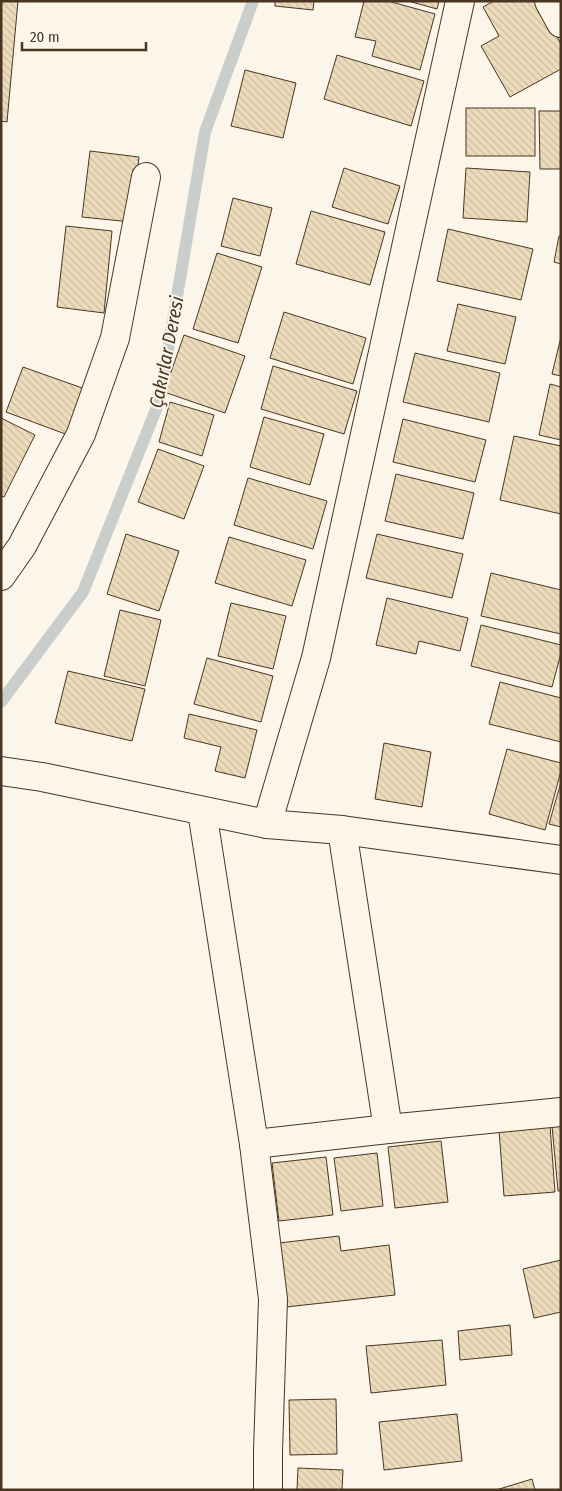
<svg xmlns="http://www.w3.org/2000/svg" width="562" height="1491" font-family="'Fira Sans Condensed',sans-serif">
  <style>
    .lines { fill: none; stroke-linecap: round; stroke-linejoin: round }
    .stream { stroke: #c9cecd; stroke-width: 12 }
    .building { fill: url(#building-back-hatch); stroke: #4a3520 }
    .minor-casing { stroke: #4a3520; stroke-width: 30 }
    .tertiary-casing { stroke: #4a3520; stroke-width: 30 }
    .minor { stroke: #fbf6e9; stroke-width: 28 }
    .tertiary { stroke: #fbf6e9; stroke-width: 28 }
    .labels { text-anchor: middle; stroke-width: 4; stroke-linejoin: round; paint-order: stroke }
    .water-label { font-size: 19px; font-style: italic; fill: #4a3520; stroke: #fbf6e9 }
  </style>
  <defs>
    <pattern id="building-back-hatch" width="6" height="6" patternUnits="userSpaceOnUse" patternTransform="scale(1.25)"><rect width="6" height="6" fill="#ecdcbc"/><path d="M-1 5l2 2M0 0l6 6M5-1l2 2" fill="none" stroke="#ccbda1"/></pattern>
  </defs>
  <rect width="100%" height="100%" fill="#fbf6e9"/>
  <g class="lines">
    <path class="stream" d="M1,702l82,-110 76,-190 46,-270 48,-131"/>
  </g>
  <g class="building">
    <path d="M1,1h17l-11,121 -6,-1z"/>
    <path d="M275,1h39l-1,9 -38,-4z"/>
    <path d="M364,1h24l47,13 -15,56 -48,-14 4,-15 -21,-4z"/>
    <path d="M408,1h31l-2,8z"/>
    <path d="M494,1h43l24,43v25l-51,28 -29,-51 18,-10 -16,-29z"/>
    <path d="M337,55l87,26 -13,45 -87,-27z"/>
    <path d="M245,70l51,13 -13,55 -52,-12z"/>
    <rect x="466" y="108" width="69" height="48"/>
    <path d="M539,111h22v58h-21z"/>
    <path d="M90,151l49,6 -8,65 -49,-5z"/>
    <path d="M344,168l56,18 -12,38 -56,-17z"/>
    <path d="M466,168l64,4 -3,50 -64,-4z"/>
    <path d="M233,198l39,10 -12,48 -39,-10z"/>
    <path d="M311,211l74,21 -15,53 -74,-21z"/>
    <path d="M66,226l46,5 -8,82 -47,-6z"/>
    <path d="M448,229l85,20 -12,51 -84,-19z"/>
    <path d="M559,236h2v28l-7,-2z"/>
    <path d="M217,253l45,14 -24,76 -45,-14z"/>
    <path d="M458,304l58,13 -11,47 -58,-13z"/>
    <path d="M284,312l82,26 -13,46 -83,-26z"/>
    <path d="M184,335l61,21 -20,57 -61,-21z"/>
    <path d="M561,337v39l-9,-2z"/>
    <path d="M415,353l85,20 -11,49 -86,-20z"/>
    <path d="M273,366l84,25 -13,43 -83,-25z"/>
    <path d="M23,367l62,22 -17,46 -62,-23z"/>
    <path d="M550,384l11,3v53l-22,-5z"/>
    <path d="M170,402l44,13 -12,41 -43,-14z"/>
    <path d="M264,417l60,17 -14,51 -60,-18z"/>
    <path d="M1,418l34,17 -31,62 -3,-1z"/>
    <path d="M403,419l83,21 -11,42 -82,-20z"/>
    <path d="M514,436l47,10v68l-61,-14z"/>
    <path d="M158,449l46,17 -20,53 -46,-17z"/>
    <path d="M396,474l78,19 -11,46 -78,-18z"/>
    <path d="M248,478l79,23 -14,48 -79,-24z"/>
    <path d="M126,534l53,17 -20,60 -52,-17z"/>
    <path d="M377,534l86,20 -11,44 -86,-20z"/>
    <path d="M229,537l77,23 -14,46 -77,-23z"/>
    <path d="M491,573l70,17v44l-80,-18z"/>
    <path d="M387,598l81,20 -8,33 -41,-10 -3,13 -40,-9z"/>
    <path d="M231,603l55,13 -13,53 -55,-13z"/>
    <path d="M120,610l41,10 -16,66 -41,-10z"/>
    <path d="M481,625l80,20v8l-9,34 -81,-21z"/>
    <path d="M207,658l66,18 -12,46 -67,-18z"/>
    <path d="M68,671l77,18 -13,52 -77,-18z"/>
    <path d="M500,682l61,16v44l-72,-18z"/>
    <path d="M189,714l68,16 -12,48 -30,-7 6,-24 -37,-9z"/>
    <path d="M384,743l47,9 -9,55 -47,-8z"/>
    <path d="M507,749l54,14v8l-16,59 -56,-16z"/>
    <path d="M561,782v45l-12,-3z"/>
    <path d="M561,1125v66h-3l-6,-65z"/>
    <path d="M550,1126l5,66 -51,4 -5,-66z"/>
    <path d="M441,1141l7,61 -53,6 -7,-61z"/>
    <path d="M377,1153l6,53 -42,5 -7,-53z"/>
    <path d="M326,1157l7,58 -54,6 -7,-58z"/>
    <path d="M339,1236l2,15 48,-6 6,50 -109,12 -7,-64z"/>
    <path d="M561,1260v52l-27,6 -11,-49z"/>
    <path d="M510,1325l2,30 -52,5 -2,-29z"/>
    <path d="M442,1340l4,45 -75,8 -5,-47z"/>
    <path d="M336,1399l1,55 -47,1 -1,-55z"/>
    <path d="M457,1414l5,47 -78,9 -5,-48z"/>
    <path d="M298,1468l45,2 -1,20h-45z"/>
    <path d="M532,1479l3,11h-39z"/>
  </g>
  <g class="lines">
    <g class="minor-casing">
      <g id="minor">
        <path d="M549,1l12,22"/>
        <path d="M1,576l21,-30 59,-112 34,-96 31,-161"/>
        <path d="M202,811l52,333 19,155 -5,152v39"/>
        <path d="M267,824l49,-166 144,-657"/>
        <path d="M342,830l46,299"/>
        <path d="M254,1144l134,-15 173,-17"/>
      </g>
    </g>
    <g class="tertiary-casing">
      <path id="tertiary" d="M1,771l41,6 225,47 75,6 219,30"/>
    </g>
    <use href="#minor" class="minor"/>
    <use href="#tertiary" class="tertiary"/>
  </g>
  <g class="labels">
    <g class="water-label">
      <text transform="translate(166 352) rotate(-79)" y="7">Çakırlar Deresi</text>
    </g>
  </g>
  <rect width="562" height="1491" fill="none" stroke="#4a3520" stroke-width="5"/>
  <path d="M22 42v8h124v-8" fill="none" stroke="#4a3520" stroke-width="2.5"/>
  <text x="30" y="42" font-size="15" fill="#4a3520" stroke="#fbf6e9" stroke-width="4" paint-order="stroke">20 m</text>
</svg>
